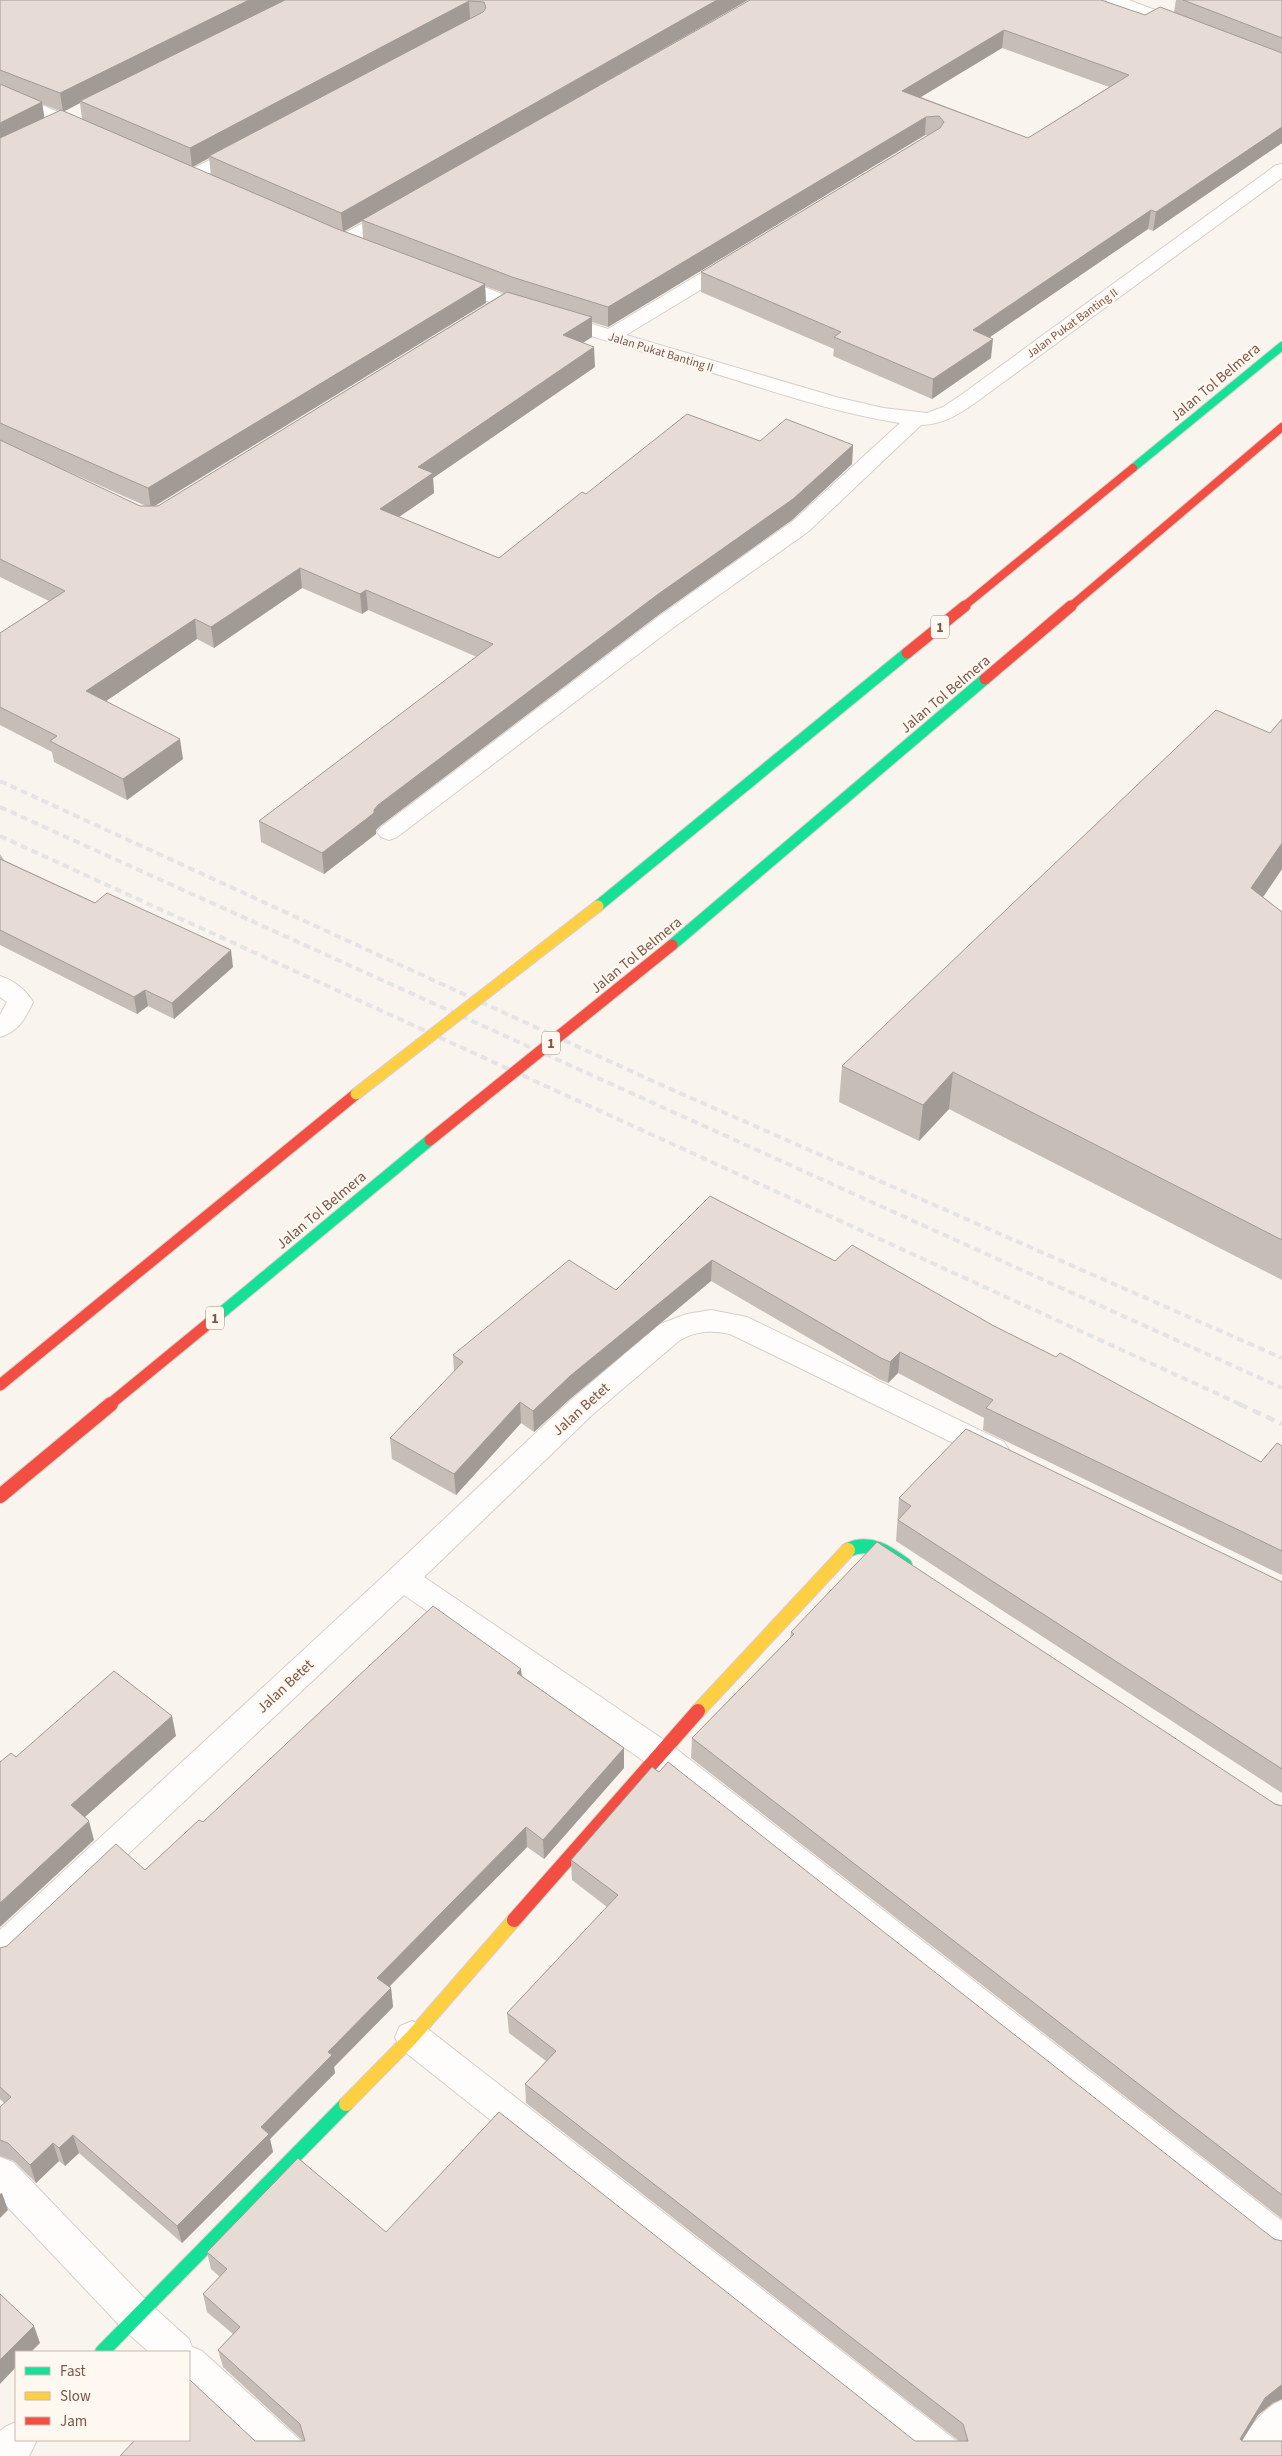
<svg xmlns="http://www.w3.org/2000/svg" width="1282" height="2456" font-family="'Source Sans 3',sans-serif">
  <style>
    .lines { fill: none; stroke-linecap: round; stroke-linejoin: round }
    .street-casing { stroke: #d8cfca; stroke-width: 2 }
    .fast-far2-casing { stroke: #d9cfc9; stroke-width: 10 }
    .fast-far1-casing { stroke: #d9cfc9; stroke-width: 13 }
    .fast-casing { stroke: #d9cfc9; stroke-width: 16 }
    .slow-casing { stroke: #d9cfc9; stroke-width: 16 }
    .jam-far2-casing { stroke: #d9cfc9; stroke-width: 10 }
    .jam-far1-casing { stroke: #d9cfc9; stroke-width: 13 }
    .jam-casing { stroke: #d9cfc9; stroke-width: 16 }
    .street { fill: #fefdfc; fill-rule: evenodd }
    .fast-far2 { stroke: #16e098; stroke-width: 8 }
    .fast-far1 { stroke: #16e098; stroke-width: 11 }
    .fast { stroke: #16e098; stroke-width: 14 }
    .slow { stroke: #ffcf43; stroke-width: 14 }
    .jam-far2 { stroke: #f24e42; stroke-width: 8 }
    .jam-far1 { stroke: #f24e42; stroke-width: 11 }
    .jam { stroke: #f24e42; stroke-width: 14 }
    .rail-far1 { stroke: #e5e3e6; stroke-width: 4; stroke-dasharray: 7 4.5; stroke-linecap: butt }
    .rail { stroke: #e5e3e6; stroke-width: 4.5; stroke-dasharray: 9 6; stroke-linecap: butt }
    .slow-bridge-casing { stroke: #dad0ca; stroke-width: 13; stroke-linecap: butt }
    .jam-bridge-casing { stroke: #dad0ca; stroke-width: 13; stroke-linecap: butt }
    .slow-bridge { stroke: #ffcf43; stroke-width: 11 }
    .jam-bridge { stroke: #f24e42; stroke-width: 11 }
    .wall { fill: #c6bdb7; fill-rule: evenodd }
    .shaded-wall { fill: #a19a95 }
    .building { fill: #e6dcd5; stroke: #a19a95; fill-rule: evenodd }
    .labels { text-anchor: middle; stroke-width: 4.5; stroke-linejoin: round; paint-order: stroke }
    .far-street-label { font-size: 12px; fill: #7a574a; stroke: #fff8f0 }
    .shield { fill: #fff8f0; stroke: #a2877c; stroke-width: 1 }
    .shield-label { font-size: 14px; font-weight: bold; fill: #7a574a }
    .street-label { font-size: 15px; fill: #7a574a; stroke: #fff8f0 }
  </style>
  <rect width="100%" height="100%" fill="#f9f4ee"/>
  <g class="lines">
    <g class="street-casing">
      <g id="street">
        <path d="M1106,0h23l60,23 2,4 -2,4h-12l-69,-27z"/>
        <path d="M0,88l90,37 3,4 -3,4h-12l-78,-34z"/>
        <path d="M243,143l6,1 3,4 -3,4 -51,28h-12l-3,-4 3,-4z"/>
        <path d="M1282,164v14l-307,225c-16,11 -33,22 -54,22l-112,106 -135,96 -277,210 -8,3 -8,-3 -4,-5 4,-5 277,-210 135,-96 107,-98c-65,-10 -128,-32 -190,-51 -90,-27 -180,-53 -267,-88l-3,-4 3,-4h14l55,22 96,31 118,-71h14l3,4 -3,4 -114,69 210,62 47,11 44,5 16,-6 18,-12 315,-230z"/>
        <path d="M395,206l7,2 2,4 -2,4 -51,29h-14l-2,-4 2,-4z"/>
        <path d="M0,976c15,5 25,13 33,26 -8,17 -14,29 -33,35v-22l7,-13 -7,-5z"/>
        <path d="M711,1310l36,7 257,125 5,8 -5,8 -10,4 -10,-4 -254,-124c-19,-4 -33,-3 -50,6l-88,75 -168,162 246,167 612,477v40l-13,-6 -621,-491 -244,-169 -392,368 -12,4v-37l391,-361 181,-170 88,-75 27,-10z"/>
        <path d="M412,2021l12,5 534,416 5,14h-50l-513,-408 -5,-11 5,-11z"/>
        <path d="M0,2157l13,5 136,141 40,36 3,8 10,4 100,91 5,14h-47l-71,-67v-37h-40l-26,-23 -123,-130z"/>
        <path d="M1282,2400v50l-4,6h-43c9,-22 25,-47 47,-56z"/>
        <path d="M16,2422v18h21l-8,16h-29v-25l5,-4z"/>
      </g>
    </g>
    <g class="fast-far2-casing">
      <path id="fast-far2" d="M1133,468l149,-122"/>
    </g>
    <g class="fast-far1-casing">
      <g id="fast-far1">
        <path d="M598,906l309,-253"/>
        <path d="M672,945l313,-266"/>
        <path d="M209,1323l221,-183"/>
      </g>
    </g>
    <g class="fast-casing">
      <g id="fast">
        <path d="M848,1550c22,-10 39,2 57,15"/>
        <path d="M102,2352l244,-248"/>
      </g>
    </g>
    <g class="slow-casing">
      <g id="slow">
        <path d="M698,1711l150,-161"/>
        <path d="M346,2104l66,-67 102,-117"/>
      </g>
    </g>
    <g class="jam-far2-casing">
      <g id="jam-far2">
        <path d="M963,607l170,-139"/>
        <path d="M1070,607l212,-180"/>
      </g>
    </g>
    <g class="jam-far1-casing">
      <g id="jam-far1">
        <path d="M907,653l58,-47"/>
        <path d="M985,679l86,-73"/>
        <path d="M0,1385l356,-291"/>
        <path d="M109,1405l100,-82"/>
      </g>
    </g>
    <g class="jam-casing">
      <g id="jam">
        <path d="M0,1496l111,-92"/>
        <path d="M514,1920l184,-209"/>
      </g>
    </g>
    <use href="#street" class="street"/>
    <use href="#fast-far2" class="fast-far2"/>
    <use href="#fast-far1" class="fast-far1"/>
    <use href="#fast" class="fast"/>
    <use href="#slow" class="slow"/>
    <use href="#jam-far2" class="jam-far2"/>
    <use href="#jam-far1" class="jam-far1"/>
    <use href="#jam" class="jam"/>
    <g class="rail-far1">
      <path d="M0,781l657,302 625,275"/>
      <path d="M0,807l1282,581"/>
      <path d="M0,836l1242,569"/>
    </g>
    <path class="rail" d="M1239,1404l43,20"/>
    <g class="slow-bridge-casing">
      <path id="slow-bridge" d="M356,1094l242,-188"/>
    </g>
    <g class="jam-bridge-casing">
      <path id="jam-bridge" d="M430,1140l242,-195"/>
    </g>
    <use href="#slow-bridge" class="slow-bridge"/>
    <use href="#jam-bridge" class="jam-bridge"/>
  </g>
  <g class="wall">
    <path d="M0,0h748l-221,127 223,-127 395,15 29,-3 2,-12h106v143l-129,88 -5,-2 -158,108 1,21 -59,41 -99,-43 1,-7 -133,-57v-20l227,-137h-3l-317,192 -16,-5v15l-9,6 12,24 -162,111 1,15 -35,24 100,41 87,-64 174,-53 93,4 -1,19 -60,56 -135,96 -277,210 -4,4v4l-52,40 -63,-32 -2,-21 218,-164 -109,-47 -6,4 -60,-26 -88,60 -17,-9 -91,62 77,58 -56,41 -73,-38 -2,-10 -52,-27v-92l49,-32 -49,-24zM1002,48l107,39 -81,51 -107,-41zM80,103l2,16 -18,-8zM42,104l18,7 -16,7zM209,158l2,17 -18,-8zM362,221l1,17 -19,-7zM485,286l19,7 -346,213h-3l331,-203zM58,467l88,39h-6z"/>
    <path d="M1282,719v150l-19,28 19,15v368l-333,-171 -30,32 -80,-39 3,-36 428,-333z"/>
    <path d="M0,854l4,6 229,107 -59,52 -26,-13 -11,8 -137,-69z"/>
    <path d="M710,1196l125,65 159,65 267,136 21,-16v129l-299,-145 1,-12 -86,-45 -10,10 -9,-4 -168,-98 -140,117 -37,34 -13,-9 -65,72 -64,-36 -2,-21 64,-66 -1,-17 163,-65z"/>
    <path d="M899,1498l383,84v211l-386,-252z"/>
    <path d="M791,1632l491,174v413l-591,-461 1,-20 98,-100z"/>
    <path d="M521,1669l1,7 102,72v20l-80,91 -17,-12 -138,140 2,1 2,19 -59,60 1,6 -65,66 3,13 -91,91 -103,-90 -14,13 -6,-5 -23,22 -22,-22 -14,-5v-49l4,-4 -4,-4v-151l7,-2 138,-76 58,-48z"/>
    <path d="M571,1860l703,379 8,2v158l-9,4 -15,12 -16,26 40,15 -1027,-15h48l-80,-74 -5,-17 15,-16 -26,-22 -4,-18 17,-17 -9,-8 -4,-17 179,-20 529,209h44l-433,-338 -1,-19 21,-23 -37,-28 -2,-20 100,-106 -35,-27z"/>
  </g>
  <g class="shaded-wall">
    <path d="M249,0h39l-208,101v2l-17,9 -3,-19z"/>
    <path d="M717,0h31l-405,232 -2,-19z"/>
    <path d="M469,1l1,18 -261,137v2l-17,9 -2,-19z"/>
    <path d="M1004,30l-2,18 -101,61 1,-18z"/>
    <path d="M42,102l3,19 -45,22v-20z"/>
    <path d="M926,117l-1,18 -317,192v-20z"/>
    <path d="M1282,127v16l-129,88 3,-19z"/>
    <path d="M1151,210l-3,19 -177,121 2,-20z"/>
    <path d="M485,284l1,19 -335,205 -3,-20z"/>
    <path d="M592,317v20l-28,17 -1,-19z"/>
    <path d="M993,339l-2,19 -59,41 1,-20z"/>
    <path d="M594,347l1,20 -162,111 1,15 -53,36 -1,-20 38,-42z"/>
    <path d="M853,445l-1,19 -60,56 -135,96 -277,210 -4,4v4l-52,40 -2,-21 52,-43 4,-5z"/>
    <path d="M300,568l2,20 -88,60 -3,-21z"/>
    <path d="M366,590l2,20 -6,4 -2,-20z"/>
    <path d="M195,619l2,20 -107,73 -4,-21z"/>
    <path d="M180,739l3,20 -56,41 -4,-21z"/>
    <path d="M1282,843v26l-38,56 7,-37z"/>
    <path d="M231,950l2,17 -59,52 -2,-16z"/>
    <path d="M145,990l3,16 -11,8 -3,-17z"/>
    <path d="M953,1072l-4,37 -30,32 4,-36z"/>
    <path d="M712,1260l-1,21 -140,117 -37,34 -1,-21 37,-35z"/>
    <path d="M900,1352l-2,21 -10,10 2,-21z"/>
    <path d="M520,1402l1,21 -65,72 -2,-21z"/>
    <path d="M521,1669l1,20 -5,-16z"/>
    <path d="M172,1716l4,20 -100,89 -5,-20z"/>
    <path d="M624,1748v20l-80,91 -1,-19z"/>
    <path d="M89,1821l5,19 -94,87v-24z"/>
    <path d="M526,1827l1,20 -147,149 -3,-18z"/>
    <path d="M391,1988l2,19 -59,60 1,6 -65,66 3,13 -91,91 -5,-17 84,-99 67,-75z"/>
    <path d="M73,2135l6,18 -14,13 -6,-18z"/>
    <path d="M53,2143l6,18 -23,22 -6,-18z"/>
    <path d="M2,2193l6,17 -8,8v-24z"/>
    <path d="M34,2326l6,17 -9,9h-15v15l-16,17v-24z"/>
    <path d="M1282,2385v14l-9,4 -15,12 -25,40 7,-16 25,-41 15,-12z"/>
  </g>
  <g class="building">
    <path d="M0,0h249l-189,93 -60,-23z"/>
    <path d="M285,0h432l-376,213 -132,-57 274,-144 3,-4 -2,-6 -15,-1 -279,147 -110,-47z"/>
    <path d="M750,0h351l44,15 15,-8 122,46v74l-126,85 -5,-2 -178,120 20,9 -60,40 -99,-42 7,-5 -140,-60 239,-144 4,-6 -5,-6 -13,1 -318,190 -96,-30 -150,-57zM1004,30l125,45 -101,63 -126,-47z"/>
    <path d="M1183,0h99v38z"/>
    <path d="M0,84l42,18 -42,21z"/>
    <path d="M61,110l274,118 150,56 -337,204 -148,-65v-285z"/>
    <path d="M507,292l85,25 -29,18 31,12 -176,120 15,6 -53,36 119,49 83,-66 4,2 101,-80 73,27 26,-22 67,26 -60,54 -136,96 -279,210 -4,5v3l-52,40 -63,-32 234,-177 -127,-54 -6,4 -60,-26 -89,59 -16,-8 -109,72 94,48 -57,40 -73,-38 7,-5 -57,-29v-74l65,-42 -65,-32v-119l140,66h18z"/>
    <path d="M1216,710l54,23 12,-14v124l-31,45 31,24v328l-329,-168 -30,33 -81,-39z"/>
    <path d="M0,859l95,44 12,-10 124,57 -59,53 -27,-13 -11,7 -134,-67z"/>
    <path d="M710,1196l125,65 17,-16 142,81 62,31 4,-4 201,109 16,-19 5,3v105l-296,-143 7,-8 -93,-48 -10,10 -9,-4 -169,-98 -142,116 -37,35 -13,-9 -66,72 -64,-36 73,-76 -10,-7 116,-95 47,30z"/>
    <path d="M966,1429l316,153v187l-384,-249 13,-14 -12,-8z"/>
    <path d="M877,1542l398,262 7,2v389l-590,-457 102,-104 -3,-2z"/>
    <path d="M433,1606l88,63 -4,4 107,75 -81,92 -17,-13 -149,151 14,10 -63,64 4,3 -71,72 8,7 -92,92 -104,-91 -14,13 -6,-5 -23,22 -22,-22 -8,-3v-33l11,-10 -11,-10v-139l7,-2 109,-102 29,26 54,-50 4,2z"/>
    <path d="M114,1671l58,45 -101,89 18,16 -89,82v-141l11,-9 5,4z"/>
    <path d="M668,1762l606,477 8,2v144l-2,1 -15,12 -25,41 2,2h40v15h-1162l15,-16h54v-58l1,-2 65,61h50l-5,-17 -82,-74 22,-23 -37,-33 24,-25 -20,-17 91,-94 88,74 113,-120 416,329h53l-5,-17 -438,-340 31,-33 -49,-38 111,-118 -47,-35 81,-93 7,5z"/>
    <path d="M0,2294l34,32 -34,34z"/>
  </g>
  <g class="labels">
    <g class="far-street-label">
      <text transform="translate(1072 323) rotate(-36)" y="4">Jalan Pukat Banting II</text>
      <text transform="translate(661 352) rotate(17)" y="4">Jalan Pukat Banting II</text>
    </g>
    <g class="shield">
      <rect x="931" y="615.5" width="18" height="23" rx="4"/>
      <rect x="542" y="1031.5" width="18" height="23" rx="4"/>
      <rect x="206" y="1306.5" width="18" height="23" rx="4"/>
    </g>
    <g class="shield-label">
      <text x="940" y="632">1</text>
      <text x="551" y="1048">1</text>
      <text x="215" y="1323">1</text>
    </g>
    <g class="street-label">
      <text transform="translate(1215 382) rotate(-40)" y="5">Jalan Tol Belmera</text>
      <text transform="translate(945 694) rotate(-40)" y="5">Jalan Tol Belmera</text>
      <text transform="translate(636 955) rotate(-39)" y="5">Jalan Tol Belmera</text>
      <text transform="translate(321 1210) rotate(-40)" y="5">Jalan Tol Belmera</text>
      <text transform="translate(581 1409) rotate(-42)" y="5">Jalan Betet</text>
      <text transform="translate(285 1686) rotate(-43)" y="5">Jalan Betet</text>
    </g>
  </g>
  <rect x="15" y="2351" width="175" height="90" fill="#fff8f0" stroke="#cab8ae"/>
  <rect x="25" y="2367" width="25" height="8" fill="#16e098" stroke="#cab8ae"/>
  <text x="60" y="2376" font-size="15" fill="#7a574a">Fast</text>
  <rect x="25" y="2392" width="25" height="8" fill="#ffcf43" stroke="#cab8ae"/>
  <text x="60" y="2401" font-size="15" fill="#7a574a">Slow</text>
  <rect x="25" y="2417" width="25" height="8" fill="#f24e42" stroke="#cab8ae"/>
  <text x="60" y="2426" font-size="15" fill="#7a574a">Jam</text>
</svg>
